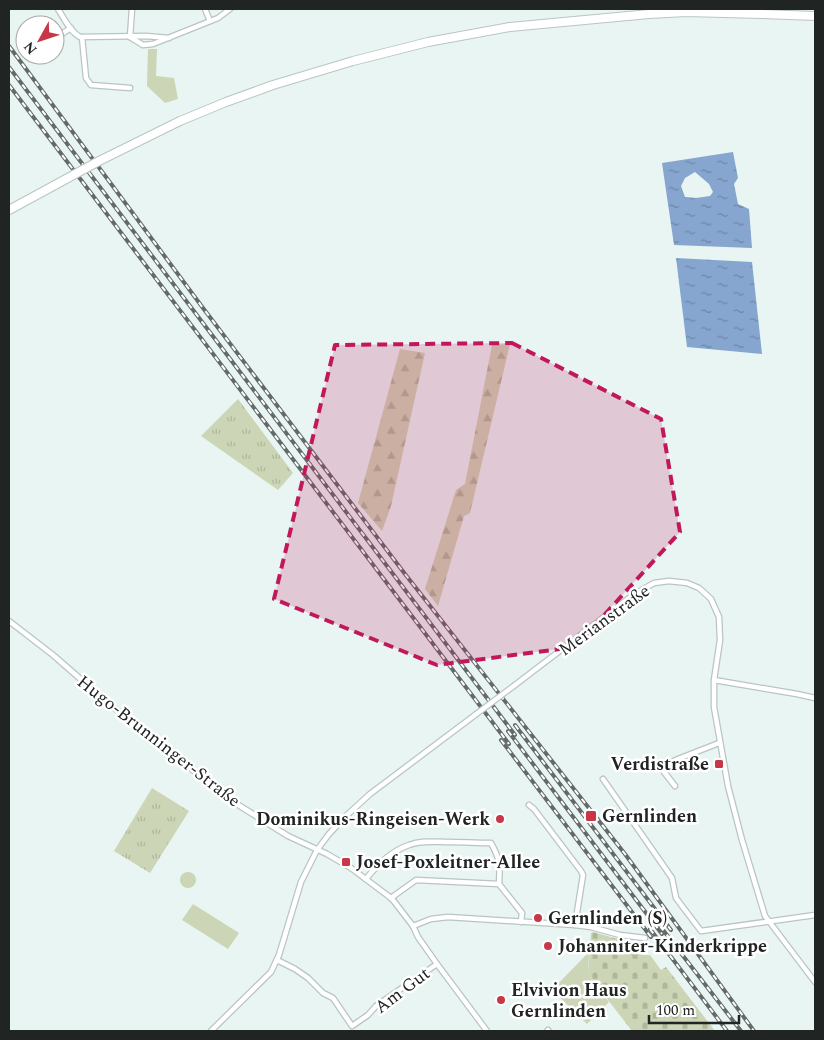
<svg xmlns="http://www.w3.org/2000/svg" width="824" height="1040" font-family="Spectral,serif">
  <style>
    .grass { fill: url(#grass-tufts) }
    .forest { fill: url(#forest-firs) }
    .cemetery { fill: url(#cemetery-stones) }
    .green { fill: #ccd5b5 }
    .water { fill: url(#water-ripples); fill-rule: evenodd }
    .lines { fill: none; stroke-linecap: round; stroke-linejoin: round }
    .minor-casing { stroke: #b9c5c3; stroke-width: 7 }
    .trunk-casing { stroke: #b9c5c3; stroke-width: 10 }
    .minor { stroke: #fff; stroke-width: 4.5 }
    .trunk { stroke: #fff; stroke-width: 8 }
    .rail-casing { stroke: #636a69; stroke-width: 4 }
    .rail { stroke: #fff; stroke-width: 2; stroke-dasharray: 5.5; stroke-linecap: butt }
    .minor-bridge-casing { stroke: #b9c5c3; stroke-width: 7; stroke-linecap: butt }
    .trunk-bridge-casing { stroke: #b9c5c3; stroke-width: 10; stroke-linecap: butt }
    .minor-bridge { stroke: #fff; stroke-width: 4.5 }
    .trunk-bridge { stroke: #fff; stroke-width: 8 }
    .marked { fill: #c2185b; fill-opacity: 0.2; stroke: #c2185b; stroke-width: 4; stroke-dasharray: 10 6; stroke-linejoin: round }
    .poi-dot { fill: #c73747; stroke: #fff; stroke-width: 2 }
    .labels { text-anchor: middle; stroke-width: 5; stroke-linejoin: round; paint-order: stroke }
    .street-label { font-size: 18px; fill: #202423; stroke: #fff }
    .poi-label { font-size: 18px; font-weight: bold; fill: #202423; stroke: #fff; text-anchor: start }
  </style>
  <defs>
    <pattern id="grass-tufts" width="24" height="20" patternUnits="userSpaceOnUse" patternTransform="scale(1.25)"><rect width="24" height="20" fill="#ccd5b5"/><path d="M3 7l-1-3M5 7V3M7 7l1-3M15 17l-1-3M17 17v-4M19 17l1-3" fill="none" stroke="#afb79b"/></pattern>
    <pattern id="forest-firs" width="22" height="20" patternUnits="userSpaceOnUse" patternTransform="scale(1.25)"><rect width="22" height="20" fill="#ccd5b5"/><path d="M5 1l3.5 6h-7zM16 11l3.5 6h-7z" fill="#afb79b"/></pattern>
    <pattern id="cemetery-stones" width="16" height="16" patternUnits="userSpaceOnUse" patternTransform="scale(1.25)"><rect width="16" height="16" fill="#ccd5b5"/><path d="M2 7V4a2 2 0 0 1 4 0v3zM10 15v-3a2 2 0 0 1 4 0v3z" fill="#afb79b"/></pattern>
    <pattern id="water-ripples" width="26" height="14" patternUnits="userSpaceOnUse" patternTransform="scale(1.25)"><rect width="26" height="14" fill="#86a5cf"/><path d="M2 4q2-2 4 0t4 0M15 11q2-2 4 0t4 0" fill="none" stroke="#6d86a8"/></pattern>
  </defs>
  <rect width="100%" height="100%" fill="#e8f5f3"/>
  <g class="grass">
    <path d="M238,399l55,74 -15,17 -77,-54z"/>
    <path d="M152,788l37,23 -39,62 -36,-22z"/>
  </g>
  <g class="forest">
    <path d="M510,344l-40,169 -6,3 -26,90 -13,-17 31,-99 9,-6 27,-139z"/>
    <path d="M400,349l25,4 -34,153 -9,25 -24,-28z"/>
  </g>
  <path class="cemetery" d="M593,932l50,14v9h7l11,15 5,-3 49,64h-83l-44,-57 3,-41z"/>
  <g class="green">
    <path d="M148,49h9l-1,27 18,2 4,21 -13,4 -18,-17z"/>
    <circle cx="188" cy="880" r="8"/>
    <path d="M193,904l46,29 -11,16 -46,-29z"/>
    <path d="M587,954h2l-1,20 21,28 -22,22 -35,-34z"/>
  </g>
  <g class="water">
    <path d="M733,152l5,26 -4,6 4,20 11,5 3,39 -78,-3 -12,-82zM695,172l14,12 4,8 -3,4 -14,2 -11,-1 -4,-11 4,-8z"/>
    <path d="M676,258l76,4 10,92 -75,-7z"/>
  </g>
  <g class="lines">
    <g class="minor-casing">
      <g id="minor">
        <path d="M58,9c6,9 12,23 22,28l66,-1 23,2"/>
        <path d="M205,9l5,12"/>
        <path d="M82,37l4,41 5,7 39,3"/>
        <path d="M130,37l13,8 10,-1 65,-26 12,-9"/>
        <path d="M130,37l2,-28"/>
        <path d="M55,38l16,-10"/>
        <path d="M9,621l44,34 55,48 124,98 56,35 39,18 24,14 36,27 6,5 20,26 5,11 19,27 50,67"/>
        <path d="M714,680l83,14 18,4"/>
        <path d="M515,685l118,-90 21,-12 15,-2 18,2 12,5 12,11 8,18 1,23 -6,40v27l14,79 14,54 23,76 50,66"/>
        <path d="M603,779l69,99 4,20 25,33 114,-16"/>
        <path d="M675,786l-11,-14v-6l14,-7 41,-16"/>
        <path d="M529,805l5,4 47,62 2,4 -8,50"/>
        <path d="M366,879c11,-14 25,-28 43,-34 12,-5 26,-3 39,-3 14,0 29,1 43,1 10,18 9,22 8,41"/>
        <path d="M391,898l25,-18 83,4 23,29 -1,9"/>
        <path d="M413,926l18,-7 17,-2 127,8 16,2 29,8 25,3"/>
        <path d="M277,960l18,9 13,9 15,15 10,5 19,28 16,-11 8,-9 61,-42"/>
        <path d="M211,1031l60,-59 8,-17 22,-73 16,-32 12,-16 18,-19 23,-21 105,-79"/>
        <path d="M547,1031l1,-1"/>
      </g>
    </g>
    <g class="trunk-casing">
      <g id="trunk">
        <path d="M99,161l81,-40 46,-19 47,-17 80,-24 75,-19 82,-15 139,-13 37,-2 76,2 53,2"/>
        <path d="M9,210l46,-25"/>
      </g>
    </g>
    <use href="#minor" class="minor"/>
    <use href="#trunk" class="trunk"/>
    <g class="rail-casing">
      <g id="rail">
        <path d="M9,46l194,262 202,266 220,280 129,177"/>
        <path d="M9,67l506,668"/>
        <path d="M9,85l500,659"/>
        <path d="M515,725l156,205"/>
        <path d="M508,731l154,203"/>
        <path d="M501,740l150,197"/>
        <path d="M660,926l81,105"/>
        <path d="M650,929l77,102"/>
      </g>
    </g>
    <use href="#rail" class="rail"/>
    <g class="minor-bridge-casing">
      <path id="minor-bridge" d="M475,715l40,-30"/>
    </g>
    <g class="trunk-bridge-casing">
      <path id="trunk-bridge" d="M55,185l44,-24"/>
    </g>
    <use href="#minor-bridge" class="minor-bridge"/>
    <use href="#trunk-bridge" class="trunk-bridge"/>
  </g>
  <path class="marked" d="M512,343l149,76 19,113 -105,115 -138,18 -163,-66 61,-254z"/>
  <g class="poi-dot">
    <rect x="714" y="759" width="10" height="10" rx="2.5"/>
    <rect x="585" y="810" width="12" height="12" rx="2.5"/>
    <circle cx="500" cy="819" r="5"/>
    <rect x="341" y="857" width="10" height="10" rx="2.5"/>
    <circle cx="538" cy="918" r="5"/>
    <circle cx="548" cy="946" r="5"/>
    <circle cx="501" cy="1000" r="5"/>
  </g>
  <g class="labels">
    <g class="street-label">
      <text transform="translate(604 620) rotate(-36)" y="6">Merianstraße</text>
      <text transform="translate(159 741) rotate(38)" y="6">Hugo-Brunninger-Straße</text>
      <text transform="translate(402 990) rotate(-37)" y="6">Am Gut</text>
    </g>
    <g class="poi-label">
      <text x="709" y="770" text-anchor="end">Verdistraße</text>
      <text x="602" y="822">Gernlinden</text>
      <text x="490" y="825" text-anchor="end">Dominikus-Ringeisen-Werk</text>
      <text x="356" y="868">Josef-Poxleitner-Allee</text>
      <text x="548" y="924">Gernlinden (S)</text>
      <text x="558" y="952">Johanniter-Kinderkrippe</text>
      <text x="511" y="996">Elvivion Haus<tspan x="511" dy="21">Gernlinden</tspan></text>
    </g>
  </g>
  <rect width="824" height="1040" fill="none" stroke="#202423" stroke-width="20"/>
  <g transform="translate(40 40) rotate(230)"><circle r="24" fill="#ffffff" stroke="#a6a7a7"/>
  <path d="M0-4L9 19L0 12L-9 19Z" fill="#c73747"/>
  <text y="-8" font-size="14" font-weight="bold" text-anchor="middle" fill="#202423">N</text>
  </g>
  <path d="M649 1015v8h90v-8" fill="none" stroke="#202423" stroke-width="2.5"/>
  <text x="656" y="1015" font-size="15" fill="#202423" stroke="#ffffff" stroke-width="4" paint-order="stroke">100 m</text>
</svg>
